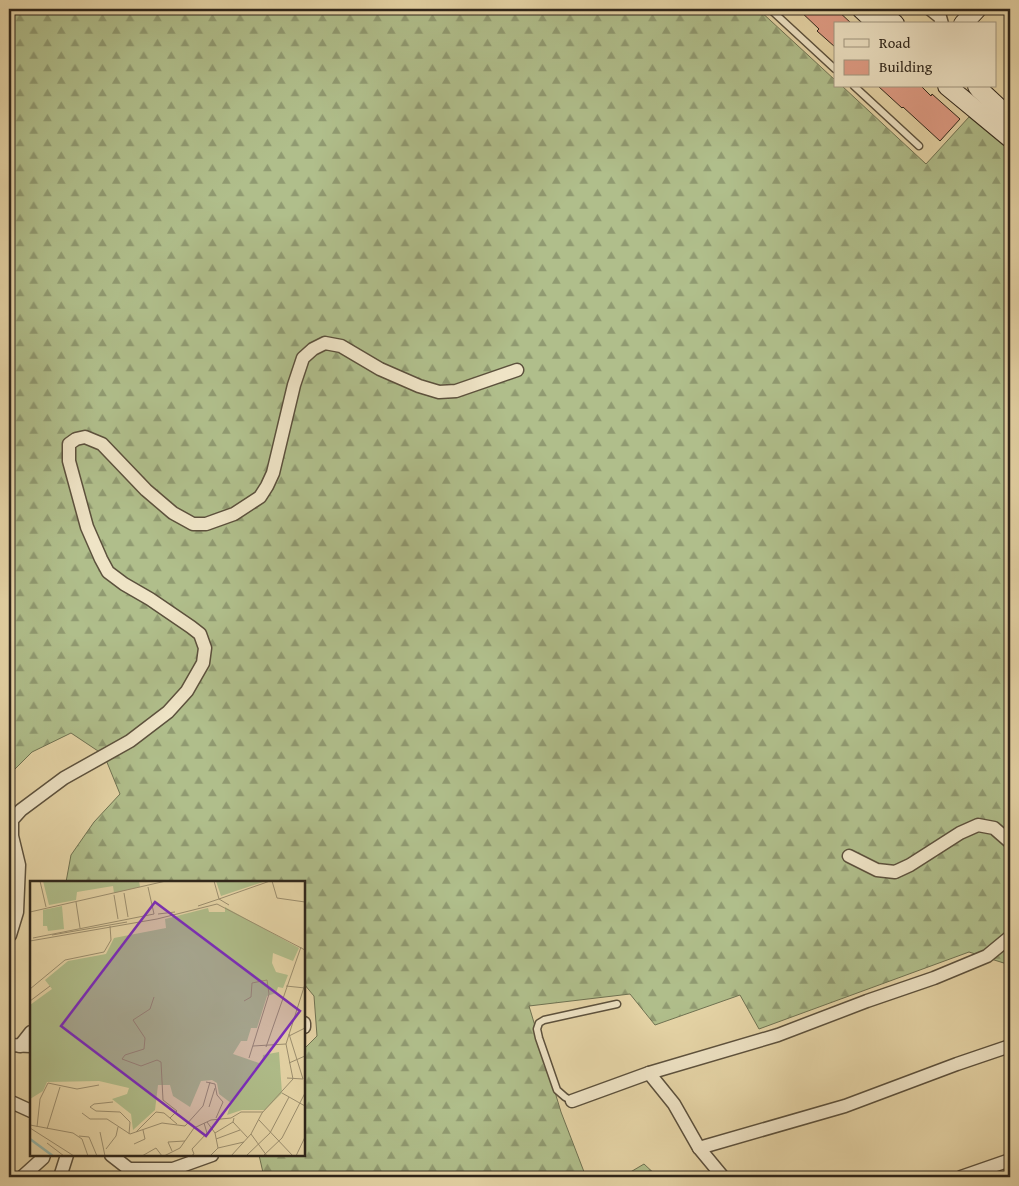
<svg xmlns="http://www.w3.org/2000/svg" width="1019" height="1186" font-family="'Gentium Book Plus',serif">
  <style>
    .forest { fill: url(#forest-firs); stroke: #6f7252 }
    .building { fill: #e19d86; stroke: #2e251a }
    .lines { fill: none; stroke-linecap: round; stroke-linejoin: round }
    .lane-casing { stroke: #5c513d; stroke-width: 9 }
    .street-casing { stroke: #5c513d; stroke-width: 15 }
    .secondary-casing { stroke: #2e251a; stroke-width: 20 }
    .lane { stroke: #efe4c6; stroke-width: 6 }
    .street { stroke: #efe4c6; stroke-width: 12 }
    .secondary { stroke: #efe4c6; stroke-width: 18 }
    .inset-river { fill: none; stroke: #97b8ac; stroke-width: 2.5 }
    .inset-road { fill: none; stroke: #9c8f6f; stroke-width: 1 }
    .view { fill: #7b2cbf; fill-opacity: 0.15; stroke: #7b2cbf; stroke-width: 2.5 }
    .inset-edge { fill: none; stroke: #2e251a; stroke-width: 2.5 }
  </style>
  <defs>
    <pattern id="forest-firs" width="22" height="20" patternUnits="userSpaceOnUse" patternTransform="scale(1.25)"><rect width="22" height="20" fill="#b0be8b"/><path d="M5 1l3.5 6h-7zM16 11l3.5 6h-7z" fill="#909a71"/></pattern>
  </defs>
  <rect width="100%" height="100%" fill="#e6d5a7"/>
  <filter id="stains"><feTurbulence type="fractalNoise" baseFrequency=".004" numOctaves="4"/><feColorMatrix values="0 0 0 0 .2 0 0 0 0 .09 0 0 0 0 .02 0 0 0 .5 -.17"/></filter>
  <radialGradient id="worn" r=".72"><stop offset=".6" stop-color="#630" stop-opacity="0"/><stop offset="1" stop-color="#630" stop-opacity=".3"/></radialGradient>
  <g class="forest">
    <path d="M9,9h749l77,71v6h7l84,78 43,-47 41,34v814l-41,-13 -210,77 -19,-34 -85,30 -25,-31 -101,12 32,106 25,65h-322l-5,-22h45v-106l13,-13 -3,-40 -10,-12v-102h-238l5,-27 23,-33 26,-28 -16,-39 -33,-22 -39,19 -23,23z"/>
    <path d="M644,1164l14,13h-36z"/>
  </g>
  <g class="building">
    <path d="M798,9h38l16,15h-17v23l-18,-16 2,-2z"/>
    <path d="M878,86h43l10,10 1,-2 28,25 -20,22 -37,-34 -1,1z"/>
  </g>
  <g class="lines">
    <g class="lane-casing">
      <g id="lane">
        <path d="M770,9l65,60"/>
        <path d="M854,86l65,60"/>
        <path d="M572,1101l-7,-4 -8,-7 -18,-52 -2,-9 2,-6 5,-3 73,-16"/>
      </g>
    </g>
    <g class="street-casing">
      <g id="street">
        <path d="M930,9l10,8 2,7"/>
        <path d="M849,856l28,14 18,2 15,-7 50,-32 18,-8 16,3 16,14"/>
        <path d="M9,936l1,-1 7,-23 2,-47 -7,-29v-16l9,-10 43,-32 66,-37 38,-29 19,-21 16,-28 2,-15 -5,-14 -9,-7 -41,-28 -26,-15 -16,-12 -7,-13 -14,-32 -18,-66v-17l7,-5 9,-2 17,7 44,46 27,23 20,11h13l28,-10 26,-17 7,-11 6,-13 21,-88 9,-27 10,-9 12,-6 16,3 39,23 39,17 20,6 17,-1 61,-21"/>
        <path d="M304,1023v4"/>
        <path d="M9,1045l22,1"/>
        <path d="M20,1046l11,-14"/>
        <path d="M649,1073l25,31 25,44 24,29"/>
        <path d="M9,1101l22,10"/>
        <path d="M572,1101l77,-28 129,-38 89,-34 67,-23 53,-22 23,-19"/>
        <path d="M699,1148l146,-42 112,-42 53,-18"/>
        <path d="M111,1155l18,14h44l39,-14"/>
        <path d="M22,1177l21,-19 1,-3"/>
        <path d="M60,1177l7,-22"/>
        <path d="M961,1177l49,-17"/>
      </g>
    </g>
    <g class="secondary-casing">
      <g id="secondary">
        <path d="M861,9l16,15"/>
        <path d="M878,9l17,15"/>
        <path d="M963,24l14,-15"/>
        <path d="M947,86l63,52"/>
        <path d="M977,86l3,4 30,28"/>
      </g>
    </g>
    <use href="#lane" class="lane"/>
    <use href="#street" class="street"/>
    <use href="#secondary" class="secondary"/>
  </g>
  <g transform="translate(30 881)">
    <rect width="275" height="275" fill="#e6d5a7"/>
    <path d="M32,25l2,23 -16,2 -1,-5h-4v-16z" fill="#b0be8b"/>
    <path d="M13,0h96l1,6 -26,6 -1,-7 -36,6 -1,8 -27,5zM186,0h50l-45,15zM195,26l74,41 -6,13 -20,-8 -1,10 4,9 12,3 -5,13 -5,-1 -2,6 -9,3 -10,32h-6l-4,13h-6l-8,13 29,10 1,-9 16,-3 3,41 -17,17h-23l-15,5 4,-12 -12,-9 -2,-11 -5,-3 -11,1 -11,26 -17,-11 -3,-11h-12l-3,25 -22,20 -2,-16 -19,-15 15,-5 2,-6 -30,-7 -52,1 -4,9 -13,8v-94l22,-16 -7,-9 23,-19 38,-7 8,-16 52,-10 -1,-9 43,-11 1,4h16z" fill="#b0be8b"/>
    <path class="inset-river" d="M0,258l23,17"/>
    <path class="inset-road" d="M10,0l6,26M184,0l5,18 51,-18M242,0l5,17 28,4M94,12l4,24M84,14l4,24M46,21l4,26M168,25l21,-7 10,6M0,31l136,-31M128,33l17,-2M22,54l75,-13M3,57l121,-24 -6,-27M0,60l127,-22 60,-15 88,46M256,105l19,2M0,108l35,-29 39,-8 7,-12 -1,-14M124,116l-4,12 -17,11 12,18 -1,11 -19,6 -3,4 19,7 16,-6 4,2 2,38 14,11 -7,7M0,120l20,-15M214,120l7,-4 1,-14 15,-3 2,14 -20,64M259,153l14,45M259,155l16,-8M223,165l33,-2M236,166l35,-100M259,182l16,-7M257,197l16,1M263,198l-7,-35 19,-60M176,201l9,2 2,11 6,7 -7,16M252,212l23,13M83,221l-19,2 -4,3 6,4 24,1 10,10 -1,12M179,226l6,-19M52,232l8,6h17l23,15 32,-11 23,3 18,-20 7,-24M204,237l-1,4 15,16M229,239l34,36M177,241l8,11 3,15M0,244l43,8 9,6 6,17M7,246l3,-28 8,-16 29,6 22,-4M0,247l44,28M17,248l13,-42M70,251l5,24M106,251l20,-20 8,1 13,11M185,252l18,-11M221,253l16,22M49,255l10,1 8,19M186,258l24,-9M17,262l17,13M104,263l11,-5 -2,-9M76,268l10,-13 2,-9M142,270l-4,-9 17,-1M112,275l14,-8 6,8M134,275l16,-8 14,-20 17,-8 20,-2 10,-6h22M161,275l3,-2 -2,-5 15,-16 -3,-10M180,275l8,-8 26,-6M201,275l20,-22 11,-21 31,-34M216,275l24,-23 19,-36M233,275l19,-18 23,-45M266,275l9,-19"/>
    <path class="view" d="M125,21l145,109 -94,125 -145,-110z"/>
    <rect width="275" height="275" class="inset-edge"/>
  </g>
  <rect width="1019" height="1186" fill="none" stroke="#e6d5a7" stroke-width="30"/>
  <rect x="10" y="10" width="999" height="1166" fill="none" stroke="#2e251a" stroke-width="2.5"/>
  <rect x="15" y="15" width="989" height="1156" fill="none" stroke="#2e251a"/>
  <rect x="834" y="22" width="162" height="65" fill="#efe4c6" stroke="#a29881"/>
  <rect x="844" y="39" width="25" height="8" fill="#efe4c6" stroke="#a29881"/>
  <text x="879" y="48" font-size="15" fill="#2e251a">Road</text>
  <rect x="844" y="60" width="25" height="15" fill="#e19d86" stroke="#a29881"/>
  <text x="879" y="72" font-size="15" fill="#2e251a">Building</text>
  <rect width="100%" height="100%" filter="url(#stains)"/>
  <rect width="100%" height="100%" fill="url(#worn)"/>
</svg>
